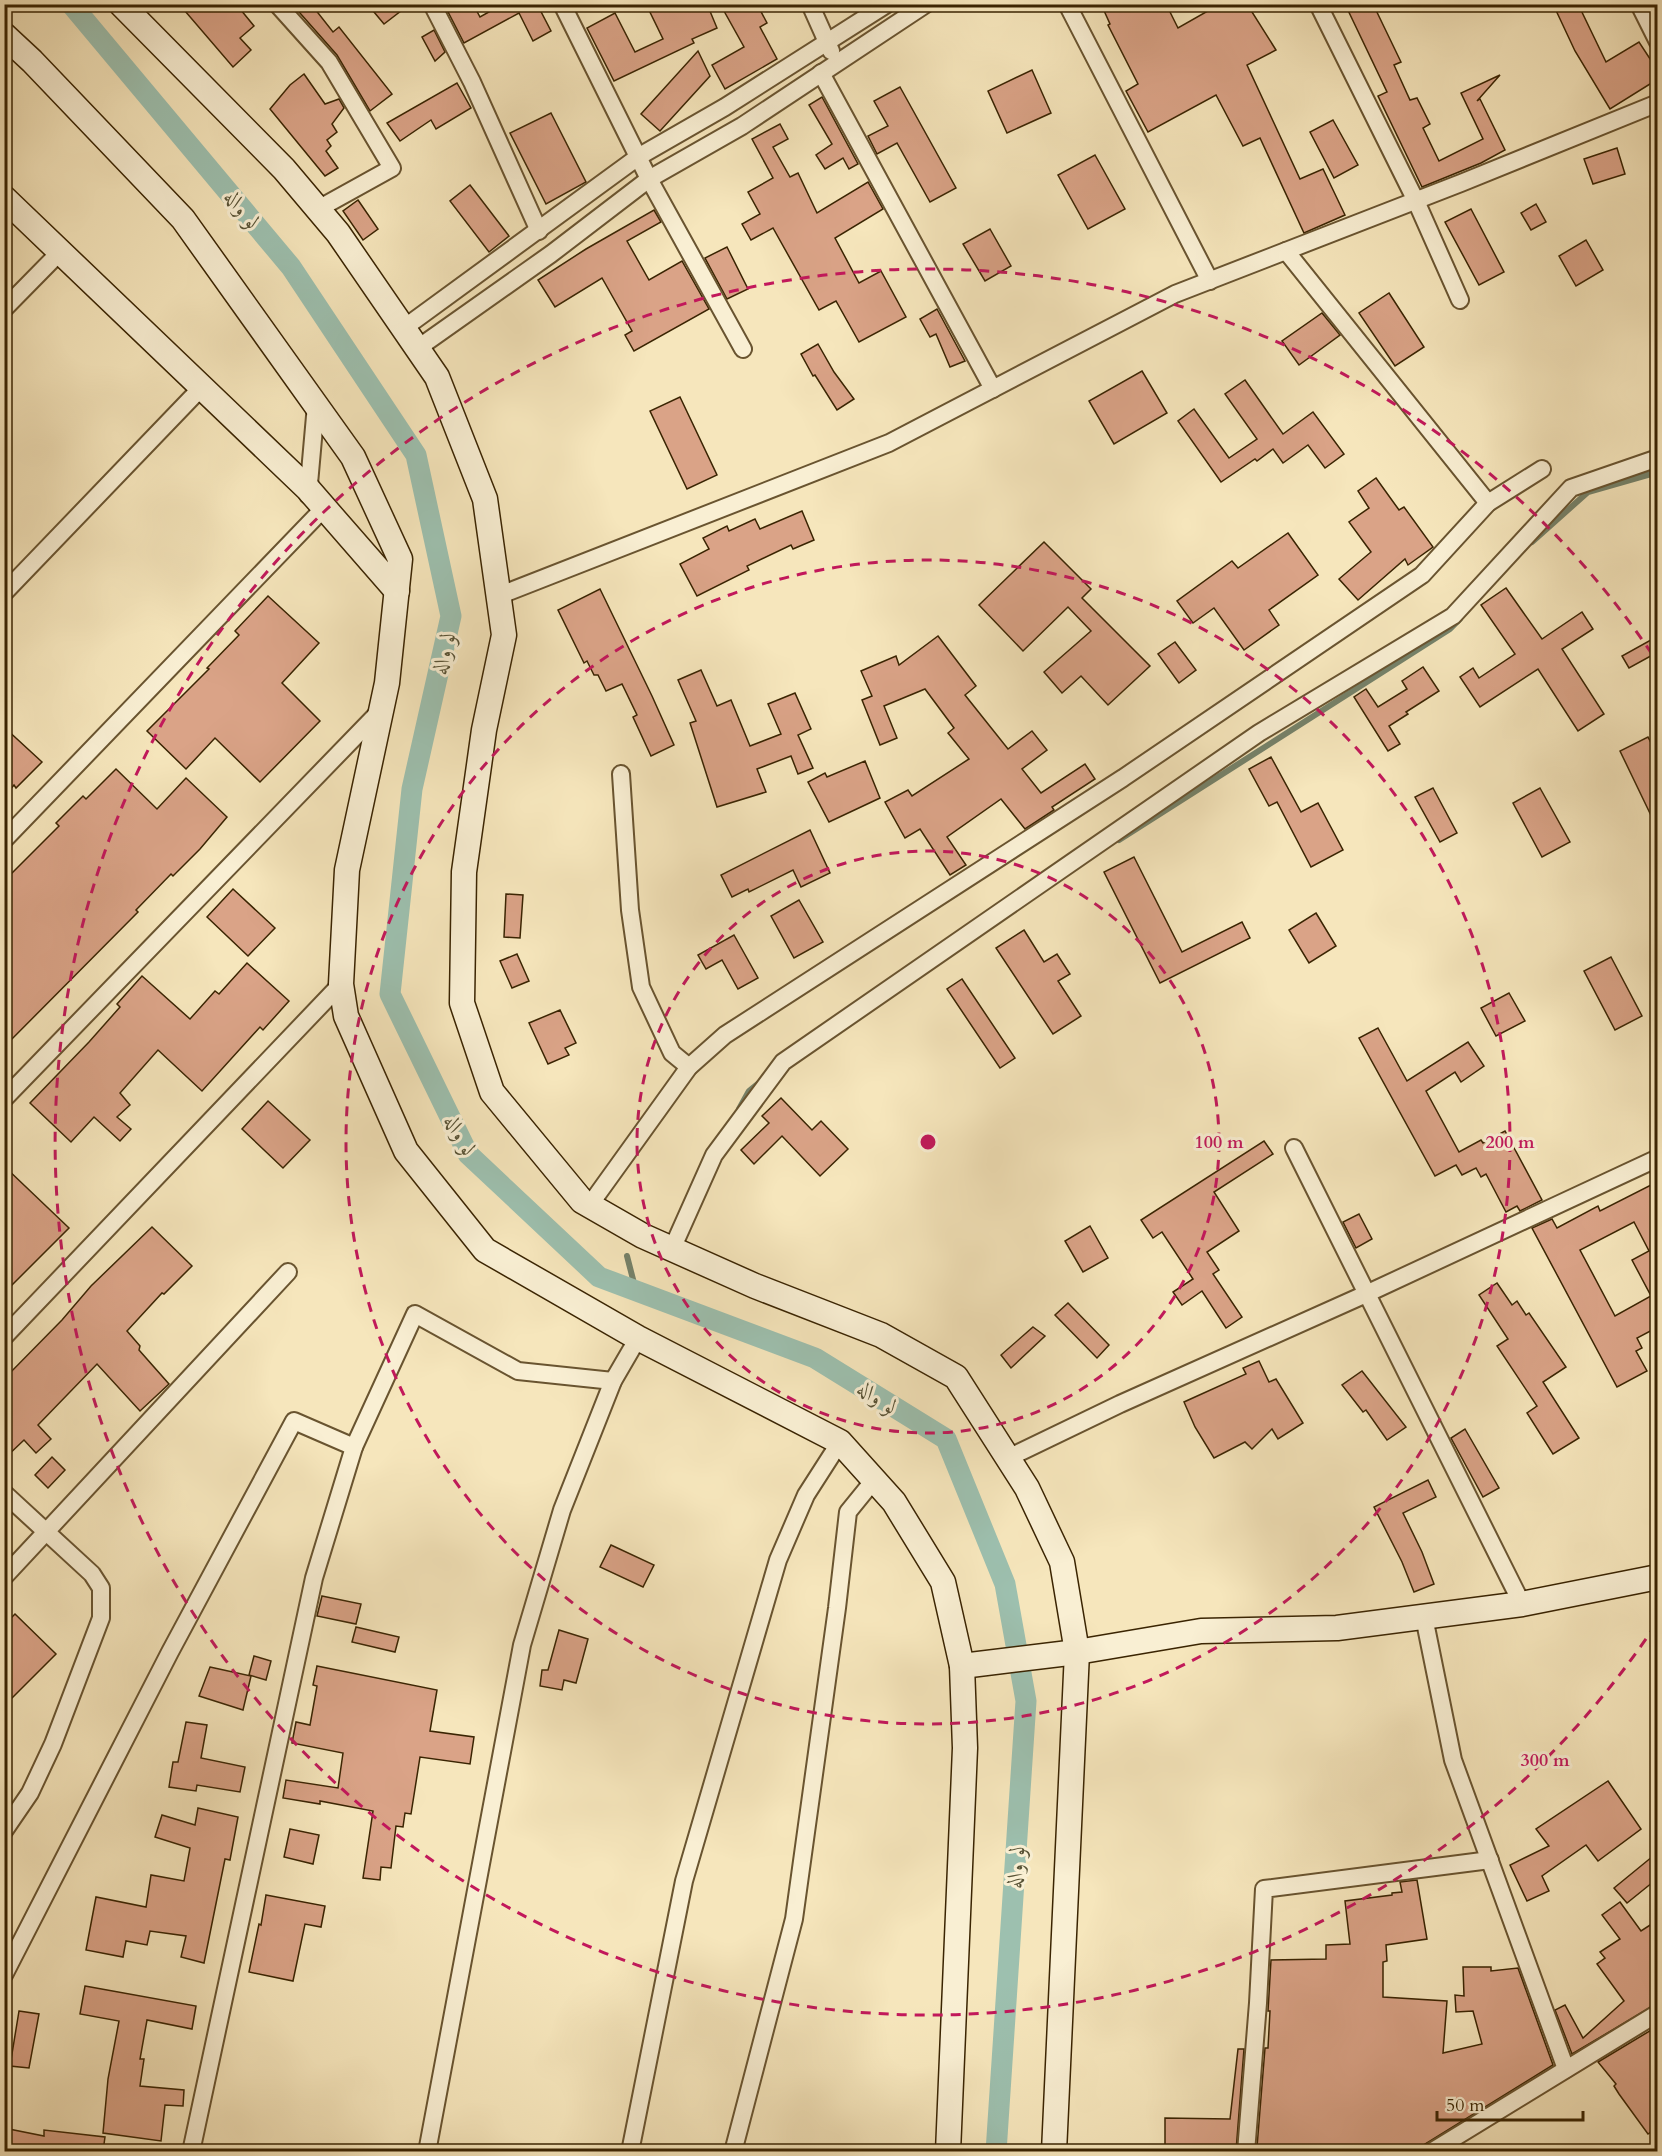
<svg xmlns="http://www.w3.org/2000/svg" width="1662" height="2156" font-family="Cardo,Amiri,serif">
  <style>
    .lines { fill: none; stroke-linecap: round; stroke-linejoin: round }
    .stream { stroke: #75826a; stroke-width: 6 }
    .canal { stroke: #9dc0af; stroke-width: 21 }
    .building { fill: #daa387; stroke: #3a2402; stroke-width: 1.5; fill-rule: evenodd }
    .street-casing { stroke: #695430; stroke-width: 20 }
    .secondary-casing { stroke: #3a2402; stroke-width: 27 }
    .street { stroke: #f9efd3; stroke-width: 16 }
    .secondary { stroke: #f9efd3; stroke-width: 24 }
    .ring { fill: none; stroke: #c2185b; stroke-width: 3; stroke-dasharray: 10 8 }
    .labels { text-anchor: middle; stroke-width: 6; stroke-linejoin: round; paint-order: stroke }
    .water-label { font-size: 22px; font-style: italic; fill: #585336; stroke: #f9efd3 }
    .centre { fill: #c2185b; stroke: #f9efd3; stroke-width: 3 }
    .ring-label { font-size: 18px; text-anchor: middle; font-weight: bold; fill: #c2185b; stroke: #f9efd3; stroke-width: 6; stroke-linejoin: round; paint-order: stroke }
  </style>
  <rect width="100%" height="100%" fill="#f6e6bc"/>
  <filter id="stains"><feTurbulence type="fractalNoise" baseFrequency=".00333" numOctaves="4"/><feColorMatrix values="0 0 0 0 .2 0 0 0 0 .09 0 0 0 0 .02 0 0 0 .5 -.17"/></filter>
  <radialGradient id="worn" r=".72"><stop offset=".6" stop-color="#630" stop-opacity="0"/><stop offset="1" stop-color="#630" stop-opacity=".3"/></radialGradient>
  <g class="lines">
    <g class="stream">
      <path d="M1532,542l56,-50 70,-20"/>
      <path d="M1119,840l331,-211 10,-10"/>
      <path d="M739,1109l10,-18 11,-9"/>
      <path d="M627,1256l9,35"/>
    </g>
    <path class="canal" d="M71,4l220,263 125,188 35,161 -39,173 -22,205 78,160 131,123 216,81 131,81 59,145 21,117 -30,451"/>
  </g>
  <g class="building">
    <path d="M179,4h57l18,22 -14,12 11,12 -18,17z"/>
    <path d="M292,4h19l22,28 6,-5 53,67 -22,17 -33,-56z"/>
    <path d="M383,4h27l-26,20 -10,-12z"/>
    <path d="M444,4h29l7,13 23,-13h34l14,27 -18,10 -14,-28 -55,30z"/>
    <path d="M646,4h29l3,6 13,-6h16l10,24 -25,11 2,4 -80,38 -27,-53 28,-15 20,39 28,-13z"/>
    <path d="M735,4h22l10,19 -7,4 17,32 -52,30 -13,-24 32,-18 -20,-36z"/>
    <path d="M1101,4h65l12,24 42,-24h27l29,46 -29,15 53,114 23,-10 22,46 -41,18 -44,-95 -17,8 -27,-51 -68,37 -22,-41 12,-7 -30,-59 2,-1z"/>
    <path d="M1345,4h28l28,58 -7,3 16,35 7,-2 13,26 -7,4 16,33 44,-22 -22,-46 39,-18 -23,26 3,-2 25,51 -24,13 -59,24 -44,-91 9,-4z"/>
    <path d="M1553,4h25l28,58 33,-20 19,29v8l-48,30 -35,-58z"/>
    <path d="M434,30l11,22 -10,9 -13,-24z"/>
    <path d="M698,51l12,25 -50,55 -19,-17z"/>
    <path d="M1032,70l19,43 -44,20 -19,-42z"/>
    <path d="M304,74l21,30 14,-5 5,9 -12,16 5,8 -10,8 4,6 -5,5 12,17 -13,8 -55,-67 20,-24z"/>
    <path d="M457,83l14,25 -35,21 -5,-9 -31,21 -13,-18z"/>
    <path d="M900,87l56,101 -26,14 -33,-59 -20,11 -9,-18 20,-10 -14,-25z"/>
    <path d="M822,97l36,67 -9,5 -6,-11 -18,11 -9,-14 16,-11 -23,-39z"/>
    <path d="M551,113l35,69 -40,22 -36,-71z"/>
    <path d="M1333,120l25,45 -24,13 -24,-46z"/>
    <path d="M780,124l8,15 -15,8 17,30 8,-4 19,40 51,-31 15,27 -48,29 24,45 22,-12 25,46 -47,25 -23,-41 -17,9 -46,-82 -22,12 -9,-16 18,-10 -12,-22 25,-14 -21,-39z"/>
    <path d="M1617,148l8,26 -32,10 -9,-25z"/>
    <path d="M1095,155l30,54 -37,20 -30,-54z"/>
    <path d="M470,185l39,51 -20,16 -39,-51z"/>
    <path d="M358,200l20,29 -15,11 -20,-29z"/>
    <path d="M1536,204l10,18 -15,8 -10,-17z"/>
    <path d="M1471,209l33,63 -25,13 -34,-63z"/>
    <path d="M654,210l7,12 -34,19 22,39 33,-19 27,48 -75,42 -9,-16 7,-4 -30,-53 -47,29 -17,-27 48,-31z"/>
    <path d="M990,229l21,37 -26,15 -22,-37z"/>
    <path d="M1586,240l17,30 -27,16 -17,-30z"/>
    <path d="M727,247l21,42 -21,10 -22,-41z"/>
    <path d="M1389,293l35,54 -29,19 -36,-53z"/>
    <path d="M937,309l28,52 -15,6 -14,-33 -6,3 -10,-18z"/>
    <path d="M1322,313l18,22 -41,30 -17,-24z"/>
    <path d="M818,344l16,28 20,27 -17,11 -22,-35 -2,1 -12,-22z"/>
    <path d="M1142,371l25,42 -53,31 -25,-43z"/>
    <path d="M1245,380l38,54 30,-22 31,42 -19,14 -17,-23 -25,18 -10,-14 -16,12 -2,-2 -34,23 -43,-61 16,-12 35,49 28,-19 -32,-45z"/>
    <path d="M680,397l37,78 -30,14 -37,-78z"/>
    <path d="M1376,478l23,32 5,-3 29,40 -25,18 -3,-6 -47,41 -19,-21 32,-27 -22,-30 20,-14 -11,-17z"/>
    <path d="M802,511l12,29 -21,9 -2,-4 -44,21 2,4 -52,26 -17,-32 29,-15 -6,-11 24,-12 2,5 26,-12 5,10z"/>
    <path d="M1288,533l30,42 -49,35 10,15 -35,25 -30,-42 -21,15 -16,-22 55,-40 6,7z"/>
    <path d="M1044,542l47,47 -9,9 68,68 -42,39 -27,-29 -19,17 -18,-21 47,-41 -23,-24 -45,44 -44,-46z"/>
    <path d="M1506,588l36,51 40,-27 11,17 -31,20 42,65 -26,17 -40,-62 -58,38 -20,-30 13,-9 6,10 36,-24 -34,-49z"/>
    <path d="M600,589l52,107 22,49 -23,11 -18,-39 4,-2 -15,-31 -16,7 -8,-16h-4l-7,-14 -3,2 -26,-53z"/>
    <path d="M268,596l51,47 -37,40 38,38 -60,61 -45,-44 -29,31 -39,-38 62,-62 -2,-1 32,-33 -4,-4z"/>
    <path d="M938,636l38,50 -11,9 43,54 24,-18 15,19 -25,19 19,24 44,-29 10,15 -43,28 2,3 -29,19 -24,-30 -54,38 19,28 -16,10 -30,-46 -15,9 -20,-36 23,-12 4,6 57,-37 -21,-26 6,-5 -29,-39 -41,17 13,32 -17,7 -18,-45 10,-4 -11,-25 35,-15 3,9z"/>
    <path d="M1658,636v16l-29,16 -7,-12z"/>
    <path d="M1175,642l21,28 -17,13 -21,-29z"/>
    <path d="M1423,667l16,24 -33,21 2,2 -19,12 11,18 -12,7 -34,-54 12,-8 12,18 29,-18 -5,-8z"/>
    <path d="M701,670l16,36 14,-6 19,46 31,-12 -13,-30 27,-11 16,36 -13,6 15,33 -15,6 -7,-18 -34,13 9,23 -49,15 -27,-84 6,-2 -18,-41z"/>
    <path d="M4,727l38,35 -26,26 -2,-3 -10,12z"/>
    <path d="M1648,737l10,20v73l-38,-79z"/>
    <path d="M1271,757l30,55 17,-9 25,47 -32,17 -34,-65 -8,4 -20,-37z"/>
    <path d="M865,761l15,37 -51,24 -21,-40 17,-9 2,4z"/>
    <path d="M116,769l41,40 29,-31 41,39 -27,32 -27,27 -2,-2 -35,36 2,2 -134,135v-166l55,-55 -3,-3 27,-27 3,3z"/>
    <path d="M1433,788l24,45 -17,9 -25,-45z"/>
    <path d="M1540,788l30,54 -28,15 -29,-54z"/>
    <path d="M810,830l20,43 -29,14 -8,-17 -44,22 -1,-3 -16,8 -11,-22z"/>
    <path d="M1134,857l48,95 60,-30 8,16 -90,45 -56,-111z"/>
    <path d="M233,889l42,39 -27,28 -41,-39z"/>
    <path d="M506,894l17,1 -3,43 -16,-1z"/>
    <path d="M799,900l24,42 -29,16 -23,-42z"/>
    <path d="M1316,913l20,33 -27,17 -20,-33z"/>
    <path d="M1024,930l20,32 13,-8 13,20 -12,7 23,35 -28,18 -57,-86z"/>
    <path d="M734,935l24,43 -20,11 -16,-29 -16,9 -8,-14z"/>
    <path d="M517,954l12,27 -17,7 -12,-27z"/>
    <path d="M1611,957l31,59 -27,14 -31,-59z"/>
    <path d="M247,963l42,38 -26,29 -3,-3 -58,64 -44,-41 -38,43 10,12 -13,12 14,12 -11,12 -26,-24 -23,25 -41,-39 59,-61 31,-35 -3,-3 25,-28 48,43 25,-28 4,3z"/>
    <path d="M962,979l53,79 -15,10 -53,-79z"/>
    <path d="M1509,993l16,28 -29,15 -15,-28z"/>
    <path d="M560,1010l16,33 -11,5 4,7 -21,9 -19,-41z"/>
    <path d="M1378,1028l29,53 61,-39 16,24 -23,16 -6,-10 -29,19 33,61 22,-12 2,3 22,-12 37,69 -22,11 -3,-5 -11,6 -20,-38 -5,3 -5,-9 -14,7 -6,-10 -21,11 -76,-138z"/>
    <path d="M781,1098l31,32 9,-9 27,28 -28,27 -38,-40 -28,28 -13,-14 28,-27 -7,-7z"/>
    <path d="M268,1101l42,39 -27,28 -41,-39z"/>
    <path d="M1264,1141l9,13 -59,38 25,39 -32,21 12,18 -6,4 29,43 -16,11 -24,-37 -20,14 -9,-13 20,-13 -31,-47 -9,6 -12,-18z"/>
    <path d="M4,1166l65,62 -65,65z"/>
    <path d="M1651,1185l7,13v129l-21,11 5,10 -6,3 11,20 -30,16 -85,-159 20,-9 5,9 41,-22 2,5zM1634,1222l15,29 -17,9 19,36 -36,20 -35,-66z"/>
    <path d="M1359,1214l13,25 -16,9 -13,-26z"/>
    <path d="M1090,1226l18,32 -25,14 -18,-31z"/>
    <path d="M152,1227l40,39 -28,28 -2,-1 -35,38 13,15 -1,4 30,34 -29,27 -43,-47 -59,61 13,14 -15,14 -12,-13 -20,19v-80l58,-59 29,-34z"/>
    <path d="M1497,1283l15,22 5,-4 9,14 3,-2 37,54 -23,15 36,56 -26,16 -26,-41 10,-7 -40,-60 11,-7 -29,-44z"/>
    <path d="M1068,1303l41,42 -12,13 -42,-43z"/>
    <path d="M1033,1327l12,9 -34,32 -10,-13z"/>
    <path d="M1259,1361l10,21 7,-3 27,44 -25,16 -6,-10 -20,20 -7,-7 -31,16 -19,-31 -11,-25 62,-28 -3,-6z"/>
    <path d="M1362,1371l44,56 -19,13 -21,-30 -3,2 -21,-27z"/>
    <path d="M1465,1429l34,59 -16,9 -32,-59z"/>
    <path d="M52,1457l13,13 -17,18 -13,-13z"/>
    <path d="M1428,1480l8,17 -33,16 19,39 12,32 -20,8 -12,-30 -28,-55z"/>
    <path d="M611,1545l43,20 -11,22 -43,-20z"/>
    <path d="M322,1596l39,8 -5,20 -39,-8z"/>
    <path d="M15,1614l41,40 -52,52v-81z"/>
    <path d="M356,1627l43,10 -4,15 -43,-10z"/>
    <path d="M559,1630l29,9 -12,44 -12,-3 -2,10 -22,-4 2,-16h6z"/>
    <path d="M254,1656l17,5 -5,19 -17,-5z"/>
    <path d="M317,1666l120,24 -7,41 44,6 -4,27 -50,-7 -9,57 -6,-1 -2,14 -7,-1 -5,42 -10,-1 -1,13 -17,-2 10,-67 -53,-10v3l-37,-6 3,-18 52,8 5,-35 -51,-10 4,-21 14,3 7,-39 -4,-1z"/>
    <path d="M210,1667l41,9 -8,34 -44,-14z"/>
    <path d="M186,1722l21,3 -6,33 44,9 -5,25 -43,-7 -1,6 -27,-4 4,-25h5z"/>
    <path d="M1608,1781l33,48 -43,32 -12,-16 -44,31 7,15 -22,10 -17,-36 39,-19 -13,-17z"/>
    <path d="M198,1808l40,9 -8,43 -5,-1 -21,104 -23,-6 5,-21 -36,-5 -3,14 -21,-4 -3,16 -37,-7 10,-53 50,10 5,-32 33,6 6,-33 -35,-11 7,-22 33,10z"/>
    <path d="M290,1829l29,6 -6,29 -29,-7z"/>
    <path d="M1658,1852v26l-31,25 -13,-15z"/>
    <path d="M1417,1880l10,59 -41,6 1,16 -4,1v35l64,4 -4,52 39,-9 -9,-33 -17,1 -1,-17 9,1 -1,-29h28v4l27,-3 35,97 -139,86h-8v-2l-33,-3v5h-74l-42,-4 8,-99h3l2,-37h-2l3,-51 55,-1v-14l24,-1 -5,-43 47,-6v-2l10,-1 -2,-10z"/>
    <path d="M266,1895l59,11 -4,21 -16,-3 -12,57 -44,-9 10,-48 2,1z"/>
    <path d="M1620,1902l21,29 17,-11v83l-86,51 -17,-44 10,-5 18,33 41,-37 -27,-37 8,-6 -5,-6 20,-13 -18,-24z"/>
    <path d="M85,1986l111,20 -4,23 -45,-9 -7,39h4l-4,27 44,4 -1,16 -18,-1 -4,36 -58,-8 5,-54 11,-58 -39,-7z"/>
    <path d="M19,2011l20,3 -10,54 -19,-2z"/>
    <path d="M1658,2026v101l-10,7 -29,-40 -5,-8 2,-2 -18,-22z"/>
    <path d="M1238,2049h6l-8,102h-71v-33l65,1z"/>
    <path d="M4,2128l40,8v-6l61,7 -2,14h-99z"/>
  </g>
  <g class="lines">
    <g class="street-casing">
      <g id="street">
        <path d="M277,4l52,58 63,106 -74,41"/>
        <path d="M432,4l40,78 67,149"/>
        <path d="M562,4l87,175 94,170"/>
        <path d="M810,4l21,47"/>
        <path d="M1067,4l143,277"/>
        <path d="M1318,4l98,197 44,99"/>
        <path d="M1639,4l19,38"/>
        <path d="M821,73l172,316"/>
        <path d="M1286,251l202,252"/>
        <path d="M4,309l56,-57"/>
        <path d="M404,328l234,-171 87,-50 162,-103"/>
        <path d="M418,348l133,-94 98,-75 93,-53 184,-122"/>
        <path d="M308,495l8,-90"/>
        <path d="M4,593l197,-205"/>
        <path d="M498,596l391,-153 286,-149 286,-111 197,-80"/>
        <path d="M621,774l9,136 11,77 31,66 17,14"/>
        <path d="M4,840l321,-333"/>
        <path d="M4,1099l375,-387"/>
        <path d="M1294,1148l228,456"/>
        <path d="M589,1206l100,-139 36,-32 398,-257 299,-203 66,-72 54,-34"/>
        <path d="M672,1249l42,-94 69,-93 476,-329 194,-117 118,-128 87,-30"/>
        <path d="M4,1337l337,-353"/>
        <path d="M1008,1458l112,-54 246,-110 292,-136"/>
        <path d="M4,1493l88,81 9,14v30l-48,126 -23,49 -26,38"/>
        <path d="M4,1577l284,-305"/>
        <path d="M1424,1617l29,143 113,309"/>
        <path d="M4,1975l166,-323 124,-231 60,26 61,-133 103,57 95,10"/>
        <path d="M191,2152l123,-574 40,-131"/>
        <path d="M427,2152l95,-507 40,-135 51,-129 25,-43"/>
        <path d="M630,2152l54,-271 94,-321 28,-65 34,-53"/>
        <path d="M733,2152l61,-233 43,-311 11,-96 26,-32"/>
        <path d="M1246,2152l12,-149 6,-114 226,-29"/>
        <path d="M1431,2152l227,-139"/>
      </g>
    </g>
    <g class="secondary-casing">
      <g id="secondary">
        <path d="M121,4l163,165 54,64 99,144 48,122 19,136 -20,95 -20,142 -2,131 30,89 90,109 61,35 112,50 126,49 75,42 71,111 35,74 15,90 -23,500"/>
        <path d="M4,35l28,26 151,158 170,238 47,102 -13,124 -40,187 -6,114 5,32 60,135 79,99 153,88 202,104 54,60 49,80 19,84 3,82 -17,404"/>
        <path d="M4,198l304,291 89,102"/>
        <path d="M962,1666l115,-14 124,-21 136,-3 185,-24 136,-27"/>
      </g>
    </g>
    <use href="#street" class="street"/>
    <use href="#secondary" class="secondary"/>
  </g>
  <g class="ring">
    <circle cx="928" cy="1142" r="291"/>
    <circle cx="928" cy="1142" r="582"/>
    <path d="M1656 1624A873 873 0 1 1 1656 660"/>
  </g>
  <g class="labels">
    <g class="water-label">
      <text transform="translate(243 209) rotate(50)" y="8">لو واله</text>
      <text transform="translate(443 653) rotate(-77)" y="8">لو واله</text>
      <text transform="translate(461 1135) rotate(60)" y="8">لو واله</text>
      <text transform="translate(878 1397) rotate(32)" y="8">لو واله</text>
      <text transform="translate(1015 1867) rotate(-86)" y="8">لو واله</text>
    </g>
  </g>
  <circle cx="928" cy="1142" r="9" class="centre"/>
  <g class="ring-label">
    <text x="1219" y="1148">100 m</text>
    <text x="1510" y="1148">200 m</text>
    <text x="1545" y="1766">300 m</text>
  </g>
  <rect width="1662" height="2156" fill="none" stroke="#f6e6bc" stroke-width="24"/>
  <rect x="6" y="6" width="1650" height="2144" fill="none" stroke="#3a2402" stroke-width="3"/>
  <rect x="12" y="12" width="1638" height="2132" fill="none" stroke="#3a2402" stroke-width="1.5"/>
  <path d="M1437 2111v9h146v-9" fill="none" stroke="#3a2402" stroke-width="3"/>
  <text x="1446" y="2111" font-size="18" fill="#3a2402" stroke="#f9efd3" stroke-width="4.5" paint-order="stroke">50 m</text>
  <rect width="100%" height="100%" filter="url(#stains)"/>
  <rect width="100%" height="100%" fill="url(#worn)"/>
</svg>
